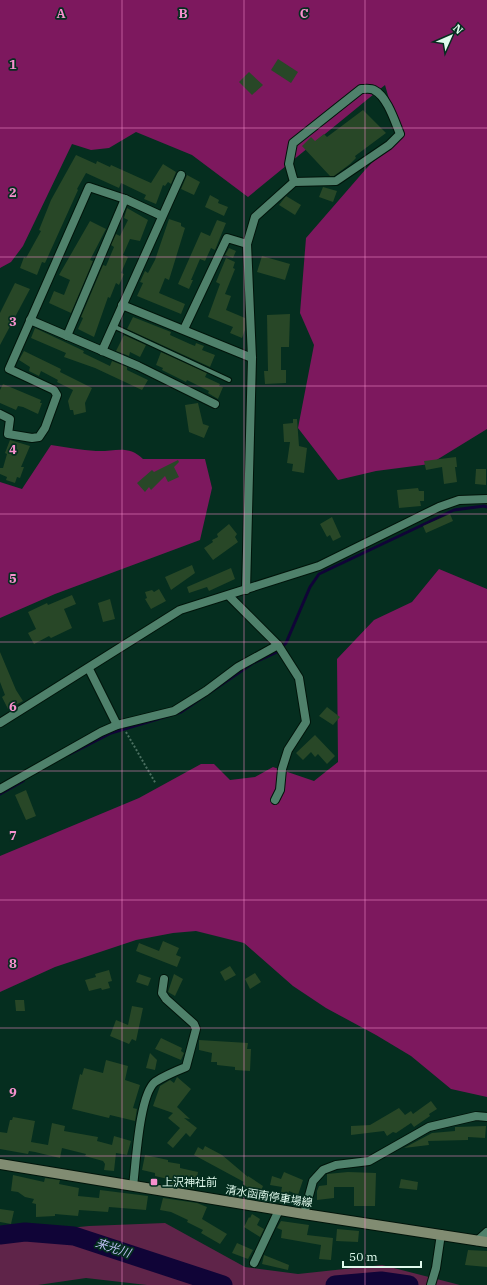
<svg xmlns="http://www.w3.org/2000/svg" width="487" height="1285" font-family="'IBM Plex Serif','Noto Sans JP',serif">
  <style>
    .green { fill: #5f2449 }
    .forest { fill: #7d185e }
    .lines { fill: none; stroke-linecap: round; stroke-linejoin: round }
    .stream { stroke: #100437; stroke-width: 3 }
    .river { stroke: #100437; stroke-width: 19 }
    .building { fill: #284727 }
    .lane-casing { stroke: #00140a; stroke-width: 6 }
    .street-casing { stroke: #00140a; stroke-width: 10 }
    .secondary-casing { stroke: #00140a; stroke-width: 12 }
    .path { stroke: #4b7061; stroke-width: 2; stroke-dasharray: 2 2; stroke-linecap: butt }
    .lane { stroke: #4f816b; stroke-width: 4 }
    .street { stroke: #4f816b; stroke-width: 8 }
    .secondary { stroke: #818c72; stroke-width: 10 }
    .grid { fill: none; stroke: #f790ce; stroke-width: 1; stroke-opacity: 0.55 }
    .poi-dot { fill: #f790ce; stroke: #052e1f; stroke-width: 1.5 }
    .labels { text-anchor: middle; stroke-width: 3.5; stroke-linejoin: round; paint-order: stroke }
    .poi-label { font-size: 11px; fill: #e0faed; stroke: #052e1f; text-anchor: start }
    .street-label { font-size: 11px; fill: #e0faed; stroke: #052e1f }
    .water-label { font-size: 12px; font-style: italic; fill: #bebff3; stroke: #052e1f }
    .grid-label { font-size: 13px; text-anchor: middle; font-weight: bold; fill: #f790ce; stroke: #052e1f; stroke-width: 3.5; stroke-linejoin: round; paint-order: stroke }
  </style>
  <rect width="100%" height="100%" fill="#052e1f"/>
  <path class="green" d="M165,1223l80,44 53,7 84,-9 78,20h-313l-61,-7 -48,7h-38v-50l89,-9z"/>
  <g class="forest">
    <path d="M0,0h487v429l-57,35 -54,7 -38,9 -40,-52 16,-83 -14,-32 6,-75 59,-68 34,-36 -14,-49 -137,112 -56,-42 -56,-23 -27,16 -18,2 -19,-6 -49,102 -12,16 -11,6z"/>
    <path d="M51,445c15,2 30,5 45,6 18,1 32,-7 47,8h62l7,29 -12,52 -145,54 -55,24v-136l22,7z"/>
    <path d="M439,569l48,20v508l-36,-8 -40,-33 -35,-21 -50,-27 -33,-22 -49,-43 -48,-12 -23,2 -37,7 -81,27 -55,25v-136l139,-58 62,-34h13l16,16 25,-3 18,-10 41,14 24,-19 -1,-103 37,-39 38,-18z"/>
  </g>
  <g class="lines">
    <g class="stream">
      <path d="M70,754l41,-21 70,-21 72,-49 24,-11 9,-9 24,-56 9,-13 135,-64 30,-4 3,1"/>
      <path d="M0,794l23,-13"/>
    </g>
    <g class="river">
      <path d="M0,1235l25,-3 49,4 149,49"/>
      <path d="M335,1285l46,-4 28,4"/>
    </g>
  </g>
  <g class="building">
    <path d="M278,59l20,13 -7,11 -20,-13z"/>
    <path d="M249,72l14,13 -11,10 -13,-13z"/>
    <path d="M363,110l23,23 -31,23 1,2 -6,6 -16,12h-4l-28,-30 9,-9 4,4 9,-7 3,3z"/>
    <path d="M76,155l20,9 1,-3 13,6 1,-2 40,18 12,-19 13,8 -5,12 -3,-2 -3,4 -2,-1 -7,19 -12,-5 2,-4 -25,-12 -2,5 -33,-15 -9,16 1,1 -33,73 -3,-1 -5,13 -17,-7 4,-11 2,1 15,-27 -2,-1 12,-30z"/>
    <path d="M187,175l13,7 -6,13 -13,-6z"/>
    <path d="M323,187l14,4 -4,11 -14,-5z"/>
    <path d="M210,195l9,5 -1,3 10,4 -4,9 -19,-9z"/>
    <path d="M286,196l15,9 -6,10 -16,-10z"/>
    <path d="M127,208l21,12 -8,21 -10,-2 -7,16 5,2 -7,16 3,1 -5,11 -3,-2 -6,15 -2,-1 -14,40 -16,-8 5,-11 -2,-1 22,-52 3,1 8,-19 -3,-2 5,-11 4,2 8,-16 -4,-2z"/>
    <path d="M169,219l12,4v3l4,2 -16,52 -4,-2 -6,15 26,11 -4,10 -44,-18 6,-13 -3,-1 5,-11 3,2 7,-13z"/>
    <path d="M217,220l9,3 -11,27 -4,-2 -6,13 -5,-2 -9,21h2l-4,9 -11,-5 23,-52 9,4z"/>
    <path d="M90,221l16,8 -16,31 3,1 -22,52 -22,-10 5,-12 10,4 6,-15 -11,-5z"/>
    <path d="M229,248l7,3 -3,7 -8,-3z"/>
    <path d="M262,256l28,8 -5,16 -28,-8z"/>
    <path d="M226,258l9,4 -2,6 2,1 -10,25 6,2 -5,14 19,8v12l-3,8 -12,-5 3,-6 -25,-10 12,-33 -4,-2z"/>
    <path d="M15,283l15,6 -30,56v-32z"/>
    <path d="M290,314l-1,33h-8v23h5v13l-21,1 -1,-13h4l-1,-56z"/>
    <path d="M133,317l38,15 -1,3 20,9 5,2 1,-3 8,3 -2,4 13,5 -5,12 -83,-38z"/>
    <path d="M35,328l49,23 -1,2 27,13 2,-5 15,6v3l21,10 -6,10 -47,-22 -31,-11 2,-4 -35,-15z"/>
    <path d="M124,335l22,10 -6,12 -10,-5 -1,4 -13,-5z"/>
    <path d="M24,351l37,18 -1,3 32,16 -7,15 1,9 -12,3 -1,-5h-3l-2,-9 5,-11 -16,-8 1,-2 -17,-9 -2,5 -10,-5 1,-4 -11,-7z"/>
    <path d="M161,352l46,21 -2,4 15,7 -1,2 4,1 -5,12 -10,-6 1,-2 -22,-11 -1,2 -24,-12 1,-2 -7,-3z"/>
    <path d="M3,384l38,16 -1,3h2l-4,11 -15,-7 -5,-1 -2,4 -16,-7v-13z"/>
    <path d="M198,403l5,21 6,2 -5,12 -15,-6 -4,-27z"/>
    <path d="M293,419h4l2,27 8,2 -3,25 -12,-2 1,-7 -6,-1 3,-21h-6l-1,-18 10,-1z"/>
    <path d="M10,440l20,6 -9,21h3l-4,11 -3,-1 -2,6 -9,-3 1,-3 -7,-3v-6h3l4,-14 -2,-1z"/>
    <path d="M456,457l1,10h-2l2,15 -13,2 -2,-17 -16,3 -2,-9z"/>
    <path d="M178,460l1,2 -5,5 5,10 -11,5 -3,-6 -14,14 -2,-3 -4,5 -8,-9 15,-13 2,2z"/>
    <path d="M476,469h10v16l-11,-1z"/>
    <path d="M418,488l1,3h5v10h-4l1,5 -22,2 -2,-18z"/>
    <path d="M450,514l3,7 -27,12 -3,-7z"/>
    <path d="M332,517l9,20 -8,4 -3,-6 -3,2 -7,-13z"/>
    <path d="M229,524l8,10 -2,3 3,5 -25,18 -9,-12 9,-6 -1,-2 6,-3 -1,-3z"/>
    <path d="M192,565l3,8 -24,17 -6,-13z"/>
    <path d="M231,568l4,11 -26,12 -2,-4 -18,6 -2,-6z"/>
    <path d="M159,589l7,12 -15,8 -6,-10 2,-1 -2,-6 7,-2 2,2z"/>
    <path d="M72,595l4,9 -12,5 8,19 -21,10 -2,-2 -15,8 -6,-11 8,-4 -8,-17 19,-9 1,2z"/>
    <path d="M110,599l5,20 -12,3 -5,-19z"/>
    <path d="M0,652l16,38 7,11 -15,8 -6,-12 3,-2 -5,-13z"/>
    <path d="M327,707l13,10 -7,8 -14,-9z"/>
    <path d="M315,735l20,21 -8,8 -9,-10 -3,3 -4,-5 -8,8 -7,-7z"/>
    <path d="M26,790l10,26 -10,4 -11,-25z"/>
    <path d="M163,941l16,7 -3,7 5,2 -4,10 -41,-16 3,-8 20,8z"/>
    <path d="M230,966l6,9 -11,6 -5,-9z"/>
    <path d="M109,970l3,11 -4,1 2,6 -8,2 -1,-2 -12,3 -4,-11 11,-3 -1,-3z"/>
    <path d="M255,973l6,9 -11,7 -5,-10z"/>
    <path d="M139,974l12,4 -3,8 -12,-4z"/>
    <path d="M174,974l9,5 -8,17 -7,-4z"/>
    <path d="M15,1000h9l1,11h-9z"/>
    <path d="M132,1006l11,2 -7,33 -4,-2 -3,5 -19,-8 6,-16 12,5z"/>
    <path d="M161,1038l21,10 -1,3 3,2 -3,7 -26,-11z"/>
    <path d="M199,1040l49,3 -1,6h4l-1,22 -15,-1v-3l-18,-2v-3h-6l1,-9 -13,-3z"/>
    <path d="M150,1053l7,7 -2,10 -9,-2z"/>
    <path d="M106,1060l22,6 -3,14 15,5 -7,23 4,1 -2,12 -25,-6 -1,3 -37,-9 8,-35 2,1 2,-7 19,5z"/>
    <path d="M177,1077l14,12 -14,18 13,12 -6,-1 13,10 -7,9 -4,-4 -13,15 -6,-5 13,-15 -12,-10 5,-5 -20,-7 7,-20 10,-6 4,3z"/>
    <path d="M431,1101l6,8 -8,5 1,2 -16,11 -3,-4 -15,10 -3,-1 -6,4 -3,-5 -33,4v-9l19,-1 29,-17 6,7 6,-4 2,3z"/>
    <path d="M13,1117l22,4 -4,21 17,3 4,-22 13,3 -1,5 34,6 -1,4 15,4 2,-9 17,5 -4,14 -11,-2 -2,18 -10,-1 1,-6 -2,-3 -18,-5 1,-2 -24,-6 -2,10 -25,-6 -6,-1 -1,3 -28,-5v-17l7,1 3,-13h2z"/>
    <path d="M486,1126l-1,12 -17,-1v3l-40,1 1,4 -25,3 28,-15 23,-2v-4z"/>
    <path d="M205,1146l17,9 26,22v-1l15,10 -6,14 -9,-2 3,-8 -8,-6 1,-2 -50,-27 4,-8 5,3z"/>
    <path d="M145,1155l23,5v2l12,2v4l18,4 -1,5 6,1 -2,9 -7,-1v3l-27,-4 1,-6 -13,-3v-3l-13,-3z"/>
    <path d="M284,1172l19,8 -5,15 -9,-4 -3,13 -7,-1 3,-16 -12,-2 2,-9 9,3z"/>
    <path d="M348,1172l28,1 -1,33h-21v-19h-20v11l-17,2v-9l2,-5 8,-1v-11z"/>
    <path d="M13,1175l31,7 1,-4 15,2 -1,4 20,4 -1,8 21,2 1,-8 48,6 -2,14 -37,-3 -1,5 -29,-2 -1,6 -23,-2v2l-19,1v-13l-4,-1 2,-4 -9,-2 -7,-5 -7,-1z"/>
    <path d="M401,1179l17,3 -1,8 -18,-2z"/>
    <path d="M163,1198l34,5 10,4 -5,12 25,15 -7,10 -19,-11 2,-3 -16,-8 1,-2 -17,-8 -11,-2z"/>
    <path d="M0,1209l14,2 -3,13 -11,-2z"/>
    <path d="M252,1214l8,5 -3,6 7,4 -4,8 -16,-10 5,-10 1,1z"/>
    <path d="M281,1221l28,4 -2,10 26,3 -2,22 -12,-1 2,-14 -40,-7 1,-8 -5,-2z"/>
    <path d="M337,1229l22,2 -1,11 -22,-1z"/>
    <path d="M237,1243l16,7 -5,9 -16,-6z"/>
    <path d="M468,1250l19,1v16l-22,-2z"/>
    <path d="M264,1255l25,10 -1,5 -26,-6z"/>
  </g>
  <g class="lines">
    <g class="lane-casing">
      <path id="lane" d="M113,326l116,54"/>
    </g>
    <g class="street-casing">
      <g id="street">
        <path d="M122,305l130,53"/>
        <path d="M30,320l108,46 77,38"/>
        <path d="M184,329l43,-91 20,6"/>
        <path d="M67,336l58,-137"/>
        <path d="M102,351l79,-176"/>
        <path d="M0,414l10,5 -2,15 24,4 7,-1 6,-9 12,-33 -3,-5 -45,-21 80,-182 36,12 37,17"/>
        <path d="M246,590l6,-232 -5,-114 8,-27 39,-35 -5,-18 4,-21 68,-54c3,0 10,-1 13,1 13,6 21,32 26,44l-11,11 -53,36 -42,1"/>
        <path d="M229,596l49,49 21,33 7,44 -18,28 -6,19 -2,21 -5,10"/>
        <path d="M89,669l28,56"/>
        <path d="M0,723l180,-113 139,-44 120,-59 20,-7 28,-1"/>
        <path d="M0,789l101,-57 16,-7 57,-14 32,-20 32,-24 40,-22"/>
        <path d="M133,1186c3,-22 6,-91 22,-104 9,-6 21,-11 31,-15l10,-38 -2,-5 -28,-25 -4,-6 2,-14"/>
        <path d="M304,1214l9,-33 10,-11 13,-5 33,-4 60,-34 47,-11 11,1"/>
        <path d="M477,1241l10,-9"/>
        <path d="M254,1263l25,-53"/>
        <path d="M431,1285l5,-17 5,-34"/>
      </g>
    </g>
    <g class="secondary-casing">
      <path id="secondary" d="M0,1164l304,50 183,28"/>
    </g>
    <path class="path" d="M126,732l30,52"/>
    <use href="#lane" class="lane"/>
    <use href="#street" class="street"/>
    <use href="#secondary" class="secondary"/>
  </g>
  <path class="grid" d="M122,0v1285M244,0v1285M365,0v1285M0,128h487M0,257h487M0,386h487M0,514h487M0,642h487M0,771h487M0,900h487M0,1028h487M0,1156h487"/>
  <rect class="poi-dot" x="150" y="1178" width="8" height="8" rx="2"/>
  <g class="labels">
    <g class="poi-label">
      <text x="162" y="1186">上沢神社前</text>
    </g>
    <g class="street-label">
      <text transform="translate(269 1196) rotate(9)" y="4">清水函南停車場線</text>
    </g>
    <g class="water-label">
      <text transform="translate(113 1248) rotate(18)" y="4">来光川</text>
    </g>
  </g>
  <g class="grid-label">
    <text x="61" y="18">A</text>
    <text x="183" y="18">B</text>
    <text x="304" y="18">C</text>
    <text x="13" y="69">1</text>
    <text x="13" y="197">2</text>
    <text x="13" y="326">3</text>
    <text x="13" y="454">4</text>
    <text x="13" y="583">5</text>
    <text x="13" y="711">6</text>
    <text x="13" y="840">7</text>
    <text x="13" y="968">8</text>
    <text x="13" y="1097">9</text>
  </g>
  <g transform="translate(451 36) rotate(45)" stroke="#052e1f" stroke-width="3" paint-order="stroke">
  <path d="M0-3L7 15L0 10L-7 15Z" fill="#e0faed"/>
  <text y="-6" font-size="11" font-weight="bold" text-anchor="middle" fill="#e0faed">N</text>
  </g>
  <path d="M343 1261v6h78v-6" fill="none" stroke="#e0faed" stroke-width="2"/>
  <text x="349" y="1261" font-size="12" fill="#e0faed" stroke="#052e1f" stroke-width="3" paint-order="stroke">50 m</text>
</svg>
